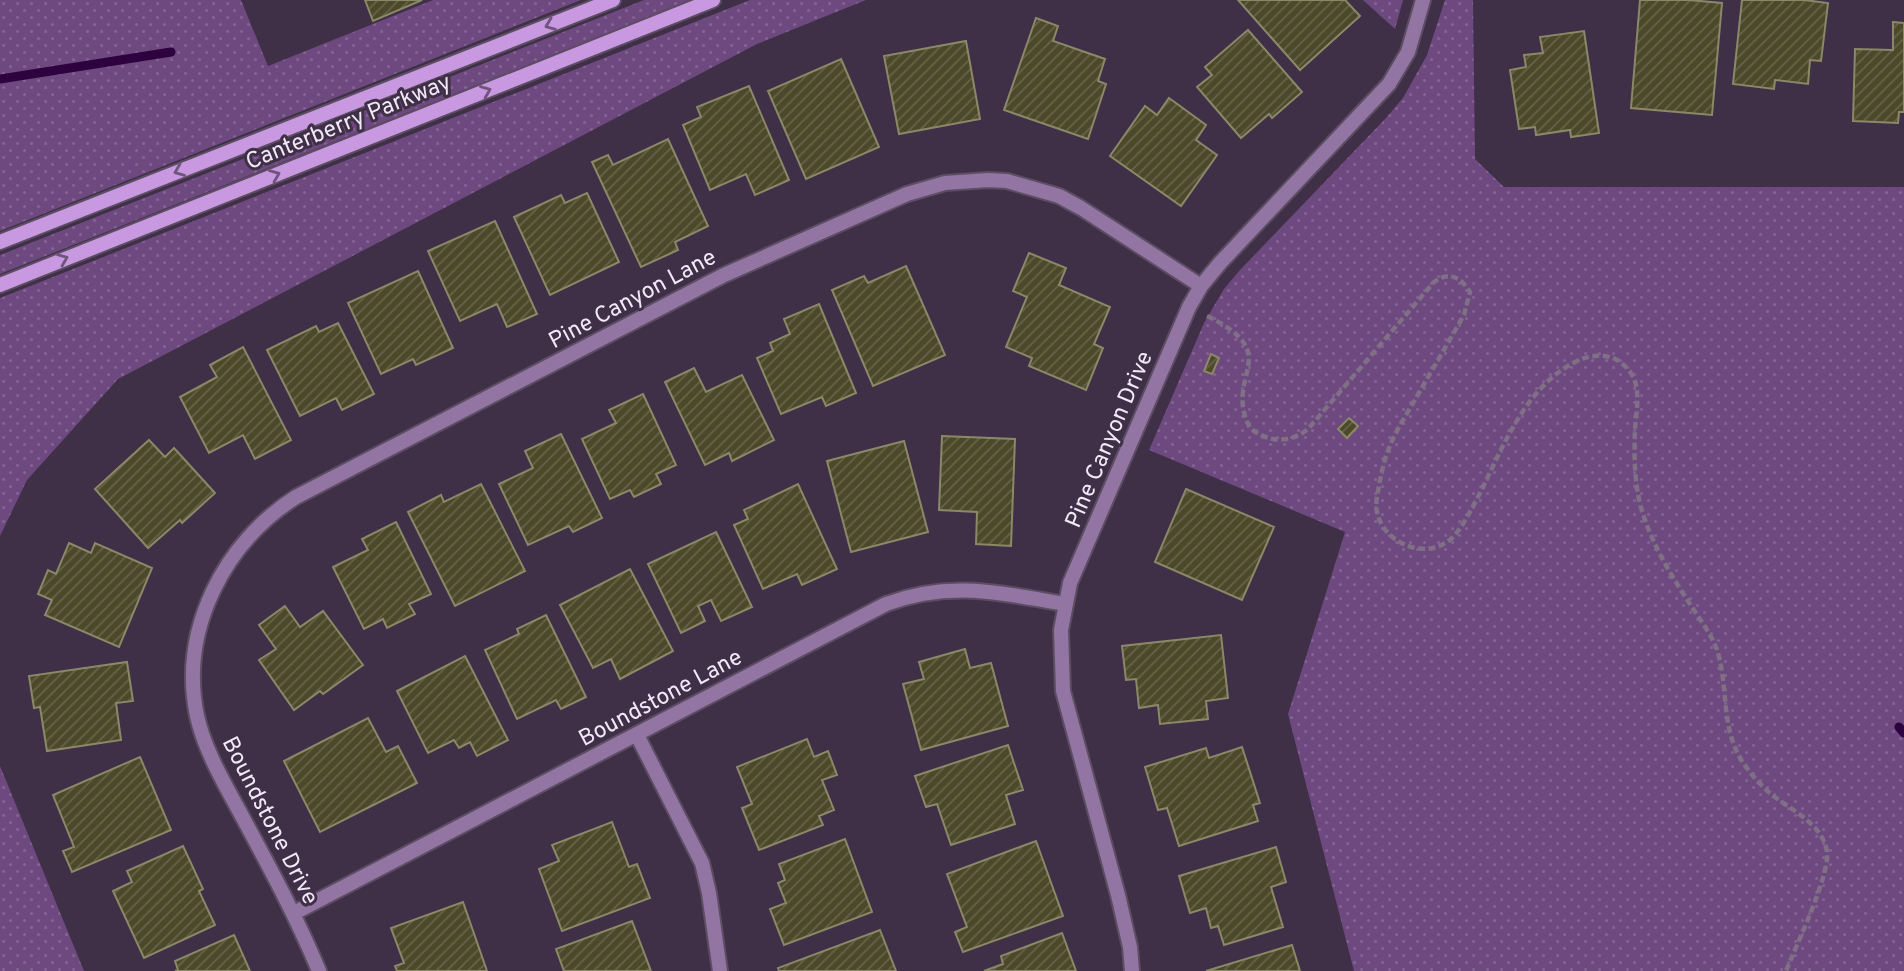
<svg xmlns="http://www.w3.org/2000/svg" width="1904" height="971" font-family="Overpass,sans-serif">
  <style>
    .grass { fill: url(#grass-dots) }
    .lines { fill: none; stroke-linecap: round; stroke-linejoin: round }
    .stream { stroke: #2d023e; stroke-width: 9 }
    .building { fill: url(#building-hatch); stroke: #8b8868; stroke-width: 2 }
    .street-casing { stroke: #5c4d63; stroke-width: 18 }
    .secondary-casing { stroke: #5c4d63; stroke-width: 18 }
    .path { stroke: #7f7085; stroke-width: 4.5; stroke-dasharray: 7 3.5; stroke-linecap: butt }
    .street { stroke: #9375a3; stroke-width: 14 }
    .secondary { stroke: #c898e1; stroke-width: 14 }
    .oneway { stroke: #6f547d }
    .labels { text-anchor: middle; stroke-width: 6; stroke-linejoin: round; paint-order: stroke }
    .street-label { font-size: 23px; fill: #f3e8f8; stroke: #3f2f47 }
  </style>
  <defs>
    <pattern id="grass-dots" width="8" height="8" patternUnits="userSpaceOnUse" patternTransform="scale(1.75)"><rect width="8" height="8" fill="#6d497f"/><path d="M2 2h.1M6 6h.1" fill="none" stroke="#826392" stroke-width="1.8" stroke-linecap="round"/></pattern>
    <pattern id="building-hatch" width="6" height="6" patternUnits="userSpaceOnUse" patternTransform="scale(1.75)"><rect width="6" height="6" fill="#4c492b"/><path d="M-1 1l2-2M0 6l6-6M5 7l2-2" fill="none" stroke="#66634a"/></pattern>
  </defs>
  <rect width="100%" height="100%" fill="#3f2f47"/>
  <g class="grass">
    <path d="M0,0h241l27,66 165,-66h148l-581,231z"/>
    <path d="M644,0h48l-692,274v-19z"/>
    <path d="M750,0h116l-109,44 -639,335 -91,101 -27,56v-238z"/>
    <path d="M1363,0h40l-8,29z"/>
    <path d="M1445,0h28l2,159 29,28h400v784h-550l-66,-257 57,-182 -196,-82 55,-127 20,-34 16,-19 146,-152 17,-20 24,-43z"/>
    <path d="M0,766l84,205h-84z"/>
  </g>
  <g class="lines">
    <g class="stream">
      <path d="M0,79l171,-27"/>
      <path d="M1899,727l5,6"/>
    </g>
  </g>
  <g class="building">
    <path d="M365,0h57l-49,21z"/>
    <path d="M1238,0h107l15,16 -60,54z"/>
    <path d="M1640,0h49l33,3 -10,112 -81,-7z"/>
    <path d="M1742,0h62l24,3 -7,58 -11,-1 -2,24 -33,-4 -1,9 -41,-5z"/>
    <path d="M1036,18l22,8 -5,15 52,18 -7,22 8,3 -18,55 -84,-29z"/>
    <path d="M1893,22l11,1v89h-5l-1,11 -45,-2 2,-72 38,1z"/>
    <path d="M1248,30l54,62 -30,26 -3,-4 -28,24 -44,-51 15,-12 -7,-8z"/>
    <path d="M1584,31l15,102 -28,4 -1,-7 -34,5 -1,-8 -16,2 -9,-59 16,-3 -2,-12 19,-2 -3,-16z"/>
    <path d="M966,41l14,78 -81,15 -15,-78z"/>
    <path d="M841,59l38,88 -73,32 -38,-88z"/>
    <path d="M749,86l40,94 -34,15 -9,-21 -36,16 -27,-65 18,-8 -4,-10z"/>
    <path d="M1169,98l37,27 -10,15 21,15 -36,51 -71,-50 35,-50 12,9z"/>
    <path d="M668,139l40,87 -33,16 3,8 -37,17 -49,-105 16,-7 5,10z"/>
    <path d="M587,193l32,69 -69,33 -36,-78 47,-22 4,8z"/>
    <path d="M495,221l42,93 -30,13 -10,-23 -37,17 -32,-70z"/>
    <path d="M1029,253l37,15 -7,17 51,22 -16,37 9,4 -17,42 -57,-24 3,-8 -26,-11 21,-50 -14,-6z"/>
    <path d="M906,266l39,89 -72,31 -41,-96 32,-14 4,7z"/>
    <path d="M418,271l35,77 -37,17 -3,-6 -32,15 -33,-71z"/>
    <path d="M819,304l37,89 -30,13 -4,-9 -41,17 -24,-56 16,-7 -3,-8 20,-9 -6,-15z"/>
    <path d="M338,323l36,71 -32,16 -6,-12 -36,18 -33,-66 49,-24 3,6z"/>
    <path d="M243,347l48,93 -36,19 -12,-24 -34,18 -29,-56 37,-20 -7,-12z"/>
    <path d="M1211,354l8,4 -7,16 -8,-3z"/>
    <path d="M694,368l12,24 36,-17 32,65 -42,21 -3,-8 -24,12 -40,-83z"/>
    <path d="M643,394l33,71 -20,9 5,10 -27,13 -4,-7 -20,9 -28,-60 34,-16 -7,-13z"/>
    <path d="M1349,418l9,8 -11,12 -9,-9z"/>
    <path d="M561,434l41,84 -29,14 -4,-6 -41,19 -29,-61 34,-16 -8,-17z"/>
    <path d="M942,436l73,3 -4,107 -35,-2 1,-32 -38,-2z"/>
    <path d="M149,440l16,17 9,-9 41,45 -33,30 -2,-3 -32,28 -53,-59z"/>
    <path d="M904,441l24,91 -77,20 -24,-91z"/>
    <path d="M481,484l44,87 -70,35 -47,-94 33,-17 3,7z"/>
    <path d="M798,484l39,85 -35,16 -5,-11 -34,15 -29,-64 14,-6 -4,-9z"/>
    <path d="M1186,489l88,38 -32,73 -87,-38z"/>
    <path d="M396,522l35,72 -22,10 6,10 -28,14 -4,-9 -19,10 -31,-62 35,-17 -6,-11z"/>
    <path d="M716,532l36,75 -31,14 -10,-21 -13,6 7,15 -24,12 -33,-69z"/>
    <path d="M69,543l22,10 4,-10 57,25 -33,79 -74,-32 7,-15 -14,-6 10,-24 8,4z"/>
    <path d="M630,569l43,82 -53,28 -9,-20 -18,9 -33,-63z"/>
    <path d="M285,606l15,21 23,-16 40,54 -40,29 -3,-3 -26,19 -35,-50 17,-11 -17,-24z"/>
    <path d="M546,615l40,82 -25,12 -5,-9 -39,19 -32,-69 34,-16 -2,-5z"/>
    <path d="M1221,635l7,63 -22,3 2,18 -48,5 -2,-19 -19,3 -3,-29 -10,1 -4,-34z"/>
    <path d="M965,649l5,19 21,-5 17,63 -87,24 -18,-66 21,-5 -5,-17z"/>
    <path d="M465,656l43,84 -31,16 -7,-14 -11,6 -5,-8 -26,13 -31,-62z"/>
    <path d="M127,662l6,39 -17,2 5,37 -74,11 -7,-44 -6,1 -5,-32z"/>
    <path d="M368,718l18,34 12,-6 19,37 -97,49 -36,-71z"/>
    <path d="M807,739l7,18 14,-6 9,24 -15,5 12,30 -15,6 4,9 -64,25 -17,-42 10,-4 -15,-37z"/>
    <path d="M1008,745l15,45 -17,5 9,29 -64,21 -14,-41 -11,3 -11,-31z"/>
    <path d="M1242,747l18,56 -7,2 5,16 -79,25 -12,-38 -9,2 -13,-43 61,-19 3,10z"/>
    <path d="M140,757l31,73 -99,42 -9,-21 11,-4 -21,-52z"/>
    <path d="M612,822l17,45 8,-3 13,34 -88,33 -23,-62 20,-8 -7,-16z"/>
    <path d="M845,839l27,73 -88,33 -14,-36 16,-6 -8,-20 7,-3 -6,-16z"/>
    <path d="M1036,841l27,75 -100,36 -8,-20 12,-5 -20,-53z"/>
    <path d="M183,846l20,43 -4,2 16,34 -71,33 -31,-67 19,-9 -5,-11z"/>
    <path d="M1276,847l10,35 -15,5 12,40 -59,18 -6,-19 -7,2 -5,-20 -16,5 -11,-37z"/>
    <path d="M463,902l24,69h-90l-2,-5 9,-3 -13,-35z"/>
    <path d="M632,921l19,50h-87l-8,-22z"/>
    <path d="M880,930l16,41h-117l-1,-3z"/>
    <path d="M1062,933l14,38h-92l19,-7 -2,-8z"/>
    <path d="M234,935l16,36h-75l3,-1 -3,-9z"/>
    <path d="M1292,945l8,26h-94z"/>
  </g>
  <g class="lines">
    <g class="street-casing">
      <g id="street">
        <path d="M637,735l65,128 7,30 11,78"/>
        <path d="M294,913l592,-309c65,-24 113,-11 179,0"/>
        <path d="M319,971c-22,-53 -49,-103 -76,-153 -17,-32 -38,-66 -46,-102 -18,-86 27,-173 99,-219l428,-222 183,-81 38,-11 43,-3 19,1 52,15 22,12 120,78"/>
        <path d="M1132,971l-2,-24 -12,-52 -55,-204 -2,-61 9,-47 119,-276 12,-21 19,-23 169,-179 19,-32 15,-52"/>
      </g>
    </g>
    <g class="secondary-casing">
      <g id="secondary">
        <path d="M0,242l613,-242"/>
        <path d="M0,285l713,-285"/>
      </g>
    </g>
    <path class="path" d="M1207,316c80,39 15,59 43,112 18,15 41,16 59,0l125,-146c16,-12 27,-4 36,10l-6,23c-16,28 -32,55 -48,83 -9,16 -20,32 -27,50 -6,15 -9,32 -12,49 -8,40 48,70 77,39 11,-13 18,-28 26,-43 24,-48 45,-105 95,-131 14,-7 28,-9 42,-2 9,5 17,15 19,25 3,14 0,30 -1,44 -1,29 -1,60 9,88 10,30 27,58 44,84 10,16 23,32 29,49 12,37 3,76 25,111 8,12 18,24 29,33 20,16 52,30 56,58 3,23 -31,94 -41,119"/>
    <use href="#street" class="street"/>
    <use href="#secondary" class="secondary"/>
  </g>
  <defs><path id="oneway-chevron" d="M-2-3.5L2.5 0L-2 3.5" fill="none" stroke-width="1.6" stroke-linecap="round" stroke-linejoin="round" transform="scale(1.75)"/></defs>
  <g class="oneway">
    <use href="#oneway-chevron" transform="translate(550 25) rotate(159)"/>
    <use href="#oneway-chevron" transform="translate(486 91) rotate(-22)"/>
    <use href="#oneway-chevron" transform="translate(179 171) rotate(158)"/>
    <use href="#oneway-chevron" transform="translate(275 175) rotate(-22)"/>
    <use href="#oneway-chevron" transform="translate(63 259) rotate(-22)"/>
  </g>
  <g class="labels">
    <g class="street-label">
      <text transform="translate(348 121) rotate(-22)" y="8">Canterberry Parkway</text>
      <text transform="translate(632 298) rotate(-28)" y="8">Pine Canyon Lane</text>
      <text transform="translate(1108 439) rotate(-67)" y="8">Pine Canyon Drive</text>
      <text transform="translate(660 697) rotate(-28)" y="8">Boundstone Lane</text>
      <text transform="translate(271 820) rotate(63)" y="8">Boundstone Drive</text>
    </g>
  </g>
</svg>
